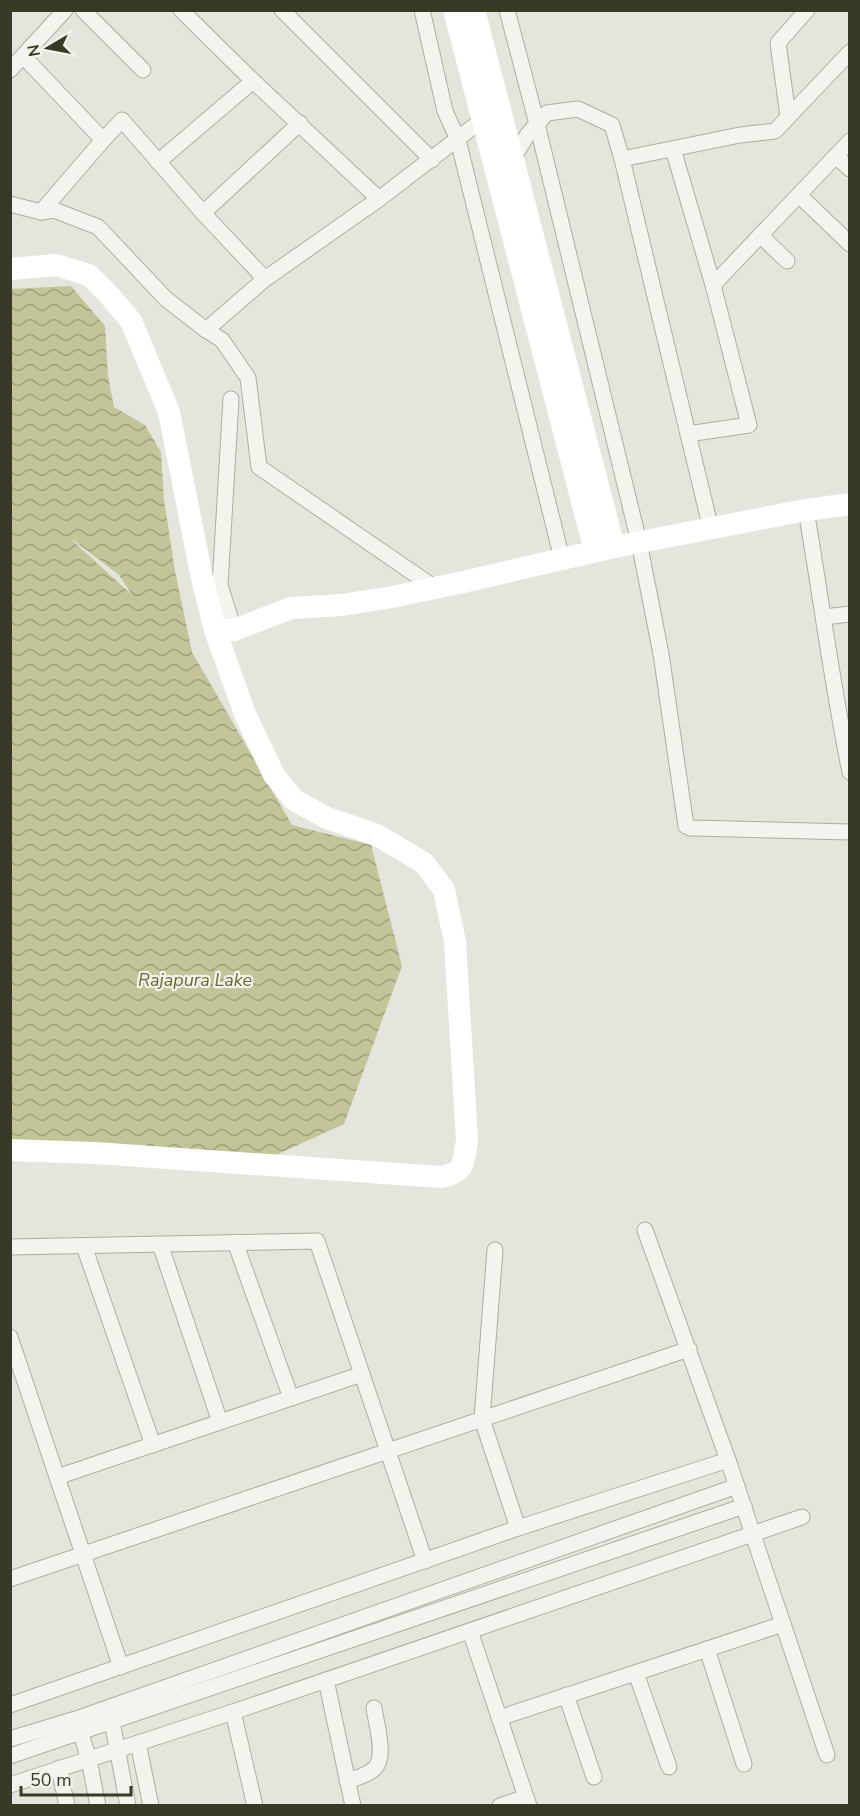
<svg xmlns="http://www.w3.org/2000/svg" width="860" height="1816" font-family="'Nunito Sans',sans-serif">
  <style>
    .water { fill: url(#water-waves); fill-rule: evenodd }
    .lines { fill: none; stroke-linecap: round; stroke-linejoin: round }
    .street-casing { stroke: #adaea2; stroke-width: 17 }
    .street { stroke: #f3f4ee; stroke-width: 15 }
    .secondary { stroke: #fff; stroke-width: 22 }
    .labels { text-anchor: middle; stroke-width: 4.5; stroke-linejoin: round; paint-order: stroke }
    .water-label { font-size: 18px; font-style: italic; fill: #696b34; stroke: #f3f3eb }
  </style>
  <defs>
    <pattern id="water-waves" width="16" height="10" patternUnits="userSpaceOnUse" patternTransform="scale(1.5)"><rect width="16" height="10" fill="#c3c498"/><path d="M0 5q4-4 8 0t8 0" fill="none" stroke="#9fa07c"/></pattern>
  </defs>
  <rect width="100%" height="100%" fill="#e4e5dc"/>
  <path class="water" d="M71,286l34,40 3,50 6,31 31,18 16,27 3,48 11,71 17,81 100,173 79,20 31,121 -58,158 -99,45 -234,-18 -1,-862zM73,540l46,35 13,20 -59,-54z"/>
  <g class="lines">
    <g class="street-casing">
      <g id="street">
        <path d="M83,10l60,60"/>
        <path d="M181,10l72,71 126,118"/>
        <path d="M282,10l150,150"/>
        <path d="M422,10l23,101 13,29 104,419"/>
        <path d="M507,10l30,114 102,418 22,112 25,172 5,2 159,4"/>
        <path d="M23,56l80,84 19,-20 81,93 97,-90"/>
        <path d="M10,70l55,-60"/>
        <path d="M788,116l-10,-73 29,-33"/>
        <path d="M836,156l14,13"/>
        <path d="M513,158l15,-24 19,-21 31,-4 34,16 10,34 66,275 61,-9 -36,-140 -40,-136"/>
        <path d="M622,159l118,-24 35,-4 75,-79"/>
        <path d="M158,162l95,-81"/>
        <path d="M799,195l51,49"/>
        <path d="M10,204l31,8 13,-2 44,17 68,72 40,31"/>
        <path d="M41,212l62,-72"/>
        <path d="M203,213l62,66"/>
        <path d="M760,235l27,26"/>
        <path d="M713,285l137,-144"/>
        <path d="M231,399l-11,186 14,45"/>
        <path d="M688,434l23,95"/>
        <path d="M806,510c15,87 26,175 44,262"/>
        <path d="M435,588l-176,-121 -11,-89 -26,-38 -16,-10 59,-51 114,-80 103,-79"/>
        <path d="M824,617l26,-3"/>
        <path d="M235,1242l56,156"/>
        <path d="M160,1244l60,178"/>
        <path d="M84,1246l69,199"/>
        <path d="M10,1247l307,-6 108,320"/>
        <path d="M495,1250l-13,169 36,109"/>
        <path d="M10,1337l6,18"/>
        <path d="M10,1357l6,-2 105,312"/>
        <path d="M57,1477l305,-103"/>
        <path d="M10,1579l679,-230"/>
        <path d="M783,1624l44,131"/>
        <path d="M470,1631l59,175"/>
        <path d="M707,1649l37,115"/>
        <path d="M636,1673l33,94"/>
        <path d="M326,1680l27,126"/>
        <path d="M566,1695l28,82"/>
        <path d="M10,1705l508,-177 210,-68 -83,-230"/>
        <path d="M110,1711l18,95"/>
        <path d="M233,1712l22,94"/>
        <path d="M499,1718l284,-94 -55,-164"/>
        <path d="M78,1724l11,36 9,46"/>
        <path d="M10,1739l66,-20 661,-233"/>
        <path d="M138,1743l13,63"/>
        <path d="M10,1756l734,-250"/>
        <path d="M59,1768l8,38"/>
        <path d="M347,1781c9,-3 21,-6 27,-12 13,-11 2,-46 0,-61"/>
        <path d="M10,1785l223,-73 569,-195"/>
        <path d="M500,1806l26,-9"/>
      </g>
    </g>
    <use href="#street" class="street"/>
    <g class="secondary">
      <path d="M454,10l141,541"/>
      <path d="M474,10l140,537"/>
      <path d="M10,269l46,-4 33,10 20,20 22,26 38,91 33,166 13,52h19l57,-22 51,-3 50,-8 71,-15 151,-35 192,-37 44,-6"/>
      <path d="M10,1150l85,3 346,24c25,-5 22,-14 26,-37l-12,-198 -11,-52 -20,-27 -47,-28 -50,-17 -33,-18 -20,-25 -29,-61 -30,-84"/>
    </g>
  </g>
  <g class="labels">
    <g class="water-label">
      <text x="195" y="986">Rajapura Lake</text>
    </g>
  </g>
  <rect width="860" height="1816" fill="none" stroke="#383a27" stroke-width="24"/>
  <g transform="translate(48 48) rotate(260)" stroke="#f3f3eb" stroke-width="4.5" paint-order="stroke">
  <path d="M0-4.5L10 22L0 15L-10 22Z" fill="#383a27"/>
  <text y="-9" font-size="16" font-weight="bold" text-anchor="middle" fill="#383a27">N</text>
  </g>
  <path d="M21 1786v9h110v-9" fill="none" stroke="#383a27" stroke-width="3"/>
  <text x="30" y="1786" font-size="18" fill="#383a27" stroke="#f3f3eb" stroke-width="4.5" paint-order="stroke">50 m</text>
</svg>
